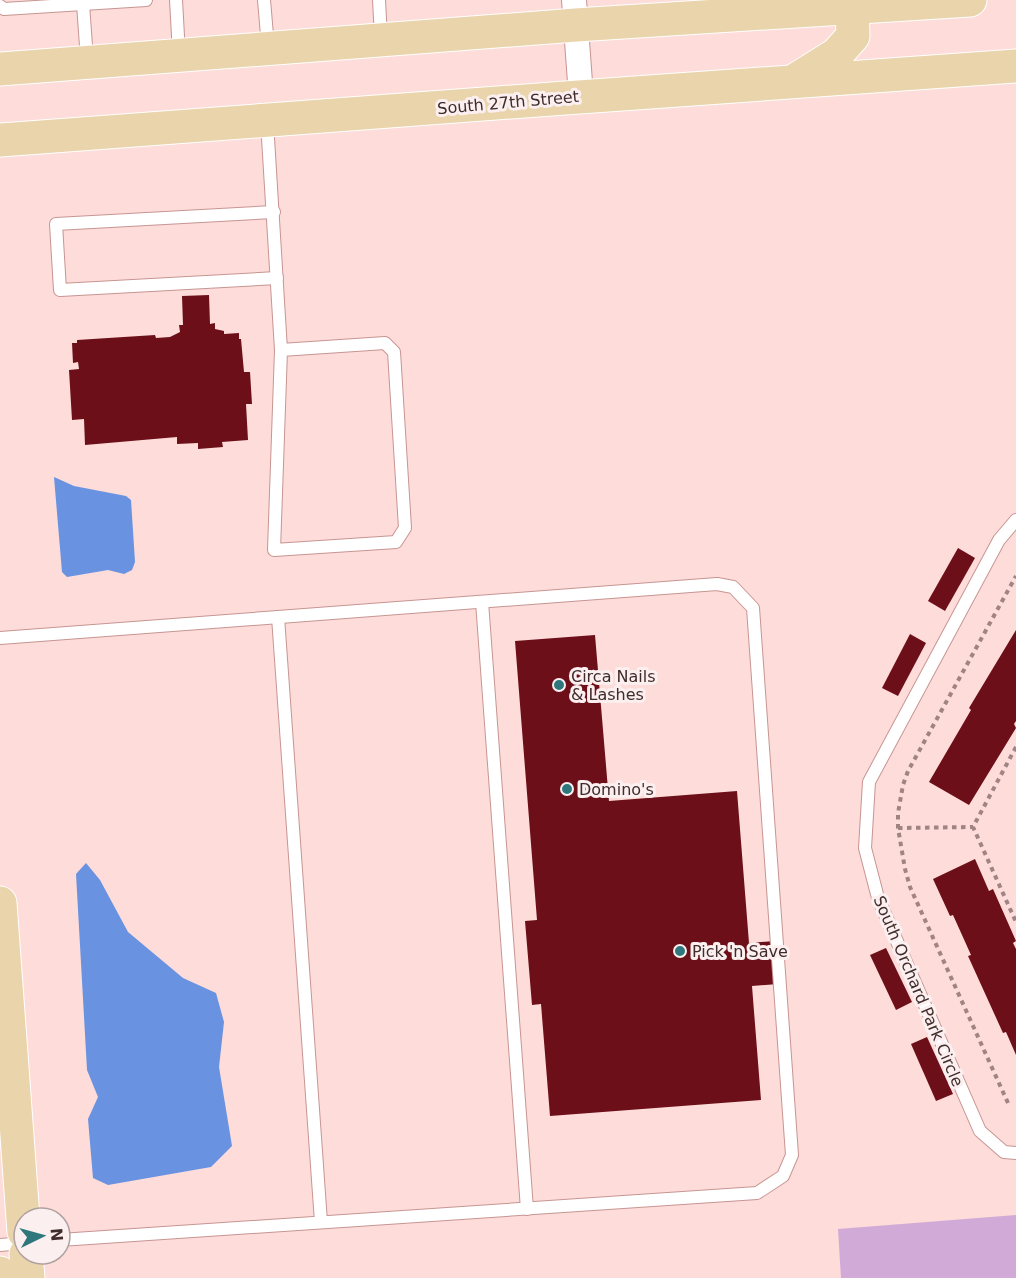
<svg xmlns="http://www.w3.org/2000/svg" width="1016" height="1278" font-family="'DejaVu Sans',sans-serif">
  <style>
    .green { fill: #d2aad7 }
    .water { fill: #6992e0 }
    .building { fill: #6c0f19 }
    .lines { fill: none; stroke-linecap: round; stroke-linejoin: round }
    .lane-casing { stroke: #c79592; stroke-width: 14 }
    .street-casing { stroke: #c79592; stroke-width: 26 }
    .primary-casing { stroke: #fff; stroke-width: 35 }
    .path { stroke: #9f8483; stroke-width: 4; stroke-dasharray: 4.5 4.5; stroke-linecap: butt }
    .lane { stroke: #fff; stroke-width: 12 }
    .street { stroke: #fff; stroke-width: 24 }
    .primary { stroke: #ead4ac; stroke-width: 33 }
    .poi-dot { fill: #2e787d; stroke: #fbefef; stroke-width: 2 }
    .labels { text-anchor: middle; stroke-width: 6; stroke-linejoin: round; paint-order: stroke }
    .street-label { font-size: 16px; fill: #402c2b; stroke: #fbefef }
    .poi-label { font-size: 16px; fill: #402c2b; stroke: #fbefef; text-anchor: start }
  </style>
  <rect width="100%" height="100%" fill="#fddcda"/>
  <path class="green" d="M1016,1215v63h-175l-3,-49z"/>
  <g class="water">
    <path d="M54,477l20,9 52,10 5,4 4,62 -3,8 -8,4 -16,-4 -41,7 -5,-5z"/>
    <path d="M86,863l14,17 28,52 55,46 33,15 8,29 -5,45 13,79 -21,21 -103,18 -15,-7 -5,-59 10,-22 -11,-27 -11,-196z"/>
  </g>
  <g class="building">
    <path d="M209,295l1,29 5,-1v6l9,2v3l15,-1v6h2l3,33h6l2,32h-6l2,36 -26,2 1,5 -25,2v-6l-21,1v-7l-92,8 -1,-26 -12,1 -3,-50 10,-1 -1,-7 -5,1 -1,-20h5v-3l78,-5 1,3 14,-1 10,-5 -1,-7h4l-1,-29z"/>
    <path d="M958,548l17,10 -30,53 -17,-10z"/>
    <path d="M1016,630v91l-2,3 2,4 -47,77 -40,-23 42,-72 -2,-2z"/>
    <path d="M910,634l16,9 -28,53 -16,-8z"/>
    <path d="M595,635l14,166 128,-10 12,152 26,-2 3,43 -26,2 9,114 -211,16 -9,-112 -9,1 -7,-84 12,-1 -22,-279z"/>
    <path d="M975,859l14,32 4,-2 23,52 -3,2 3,6v106l-10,-23 -3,1 -35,-77 3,-1 -18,-40 -3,1 -17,-37z"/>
    <path d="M886,948l26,54 -16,8 -26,-55z"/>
    <path d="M927,1037l26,57 -17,7 -25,-57z"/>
  </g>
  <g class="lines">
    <g class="lane-casing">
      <g id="lane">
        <path d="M176,0l3,54"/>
        <path d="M264,0l4,47"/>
        <path d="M379,0l2,38"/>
        <path d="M83,4l4,56"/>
        <path d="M0,6l4,3 142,-9"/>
        <path d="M267,122l14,228 -7,200 122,-8 9,-14 -11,-176 -9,-9 -104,7"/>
        <path d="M274,212l-218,12 4,66 217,-12"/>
        <path d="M1016,520l-17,20 -130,242 -4,66 13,50 102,233 24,21 12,1"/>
        <path d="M482,602l45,607"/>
        <path d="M278,617l43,605"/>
        <path d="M0,638l717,-54 16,3 20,21 39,547 -9,21 -26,17 -697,47"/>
        <path d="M0,1245l24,-2"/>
      </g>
    </g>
    <g class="street-casing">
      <path id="street" d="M574,0l7,96"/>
    </g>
    <g class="primary-casing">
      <g id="primary">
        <path d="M0,69l576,-44 394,-25"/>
        <path d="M797,79l40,-25 16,-18 -1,-28"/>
        <path d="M0,140c339,-24 677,-52 1016,-74"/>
        <path d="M0,903l24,329"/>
        <path d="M26,1254l2,24"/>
        <path d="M0,1273l3,5"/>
      </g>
    </g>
    <g class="path">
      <path d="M1016,747l-43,80 43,95"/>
      <path d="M898,828l75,-1"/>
      <path d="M1008,1103l-98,-216 -5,-18 -7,-41v-15l5,-28 5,-14 108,-195"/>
    </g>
    <use href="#lane" class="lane"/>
    <use href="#street" class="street"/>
    <use href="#primary" class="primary"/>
  </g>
  <g class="poi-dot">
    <circle cx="559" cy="685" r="6"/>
    <circle cx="567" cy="789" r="6"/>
    <circle cx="680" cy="951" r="6"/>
  </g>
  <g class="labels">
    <g class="street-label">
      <text transform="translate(508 102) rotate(-5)" y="6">South 27th Street</text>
      <text transform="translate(919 991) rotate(67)" y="6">South Orchard Park Circle</text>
    </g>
    <g class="poi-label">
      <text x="571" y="682">Circa Nails<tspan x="571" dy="18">&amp; Lashes</tspan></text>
      <text x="579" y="795">Domino's</text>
      <text x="692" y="957">Pick 'n Save</text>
    </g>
  </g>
  <g transform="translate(42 1236) rotate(85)"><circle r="28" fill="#fbefef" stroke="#b0a1a1" stroke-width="1.5"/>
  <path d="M0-4.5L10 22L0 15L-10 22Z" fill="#2e787d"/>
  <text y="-9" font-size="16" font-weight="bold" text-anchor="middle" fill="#402c2b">N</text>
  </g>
</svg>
